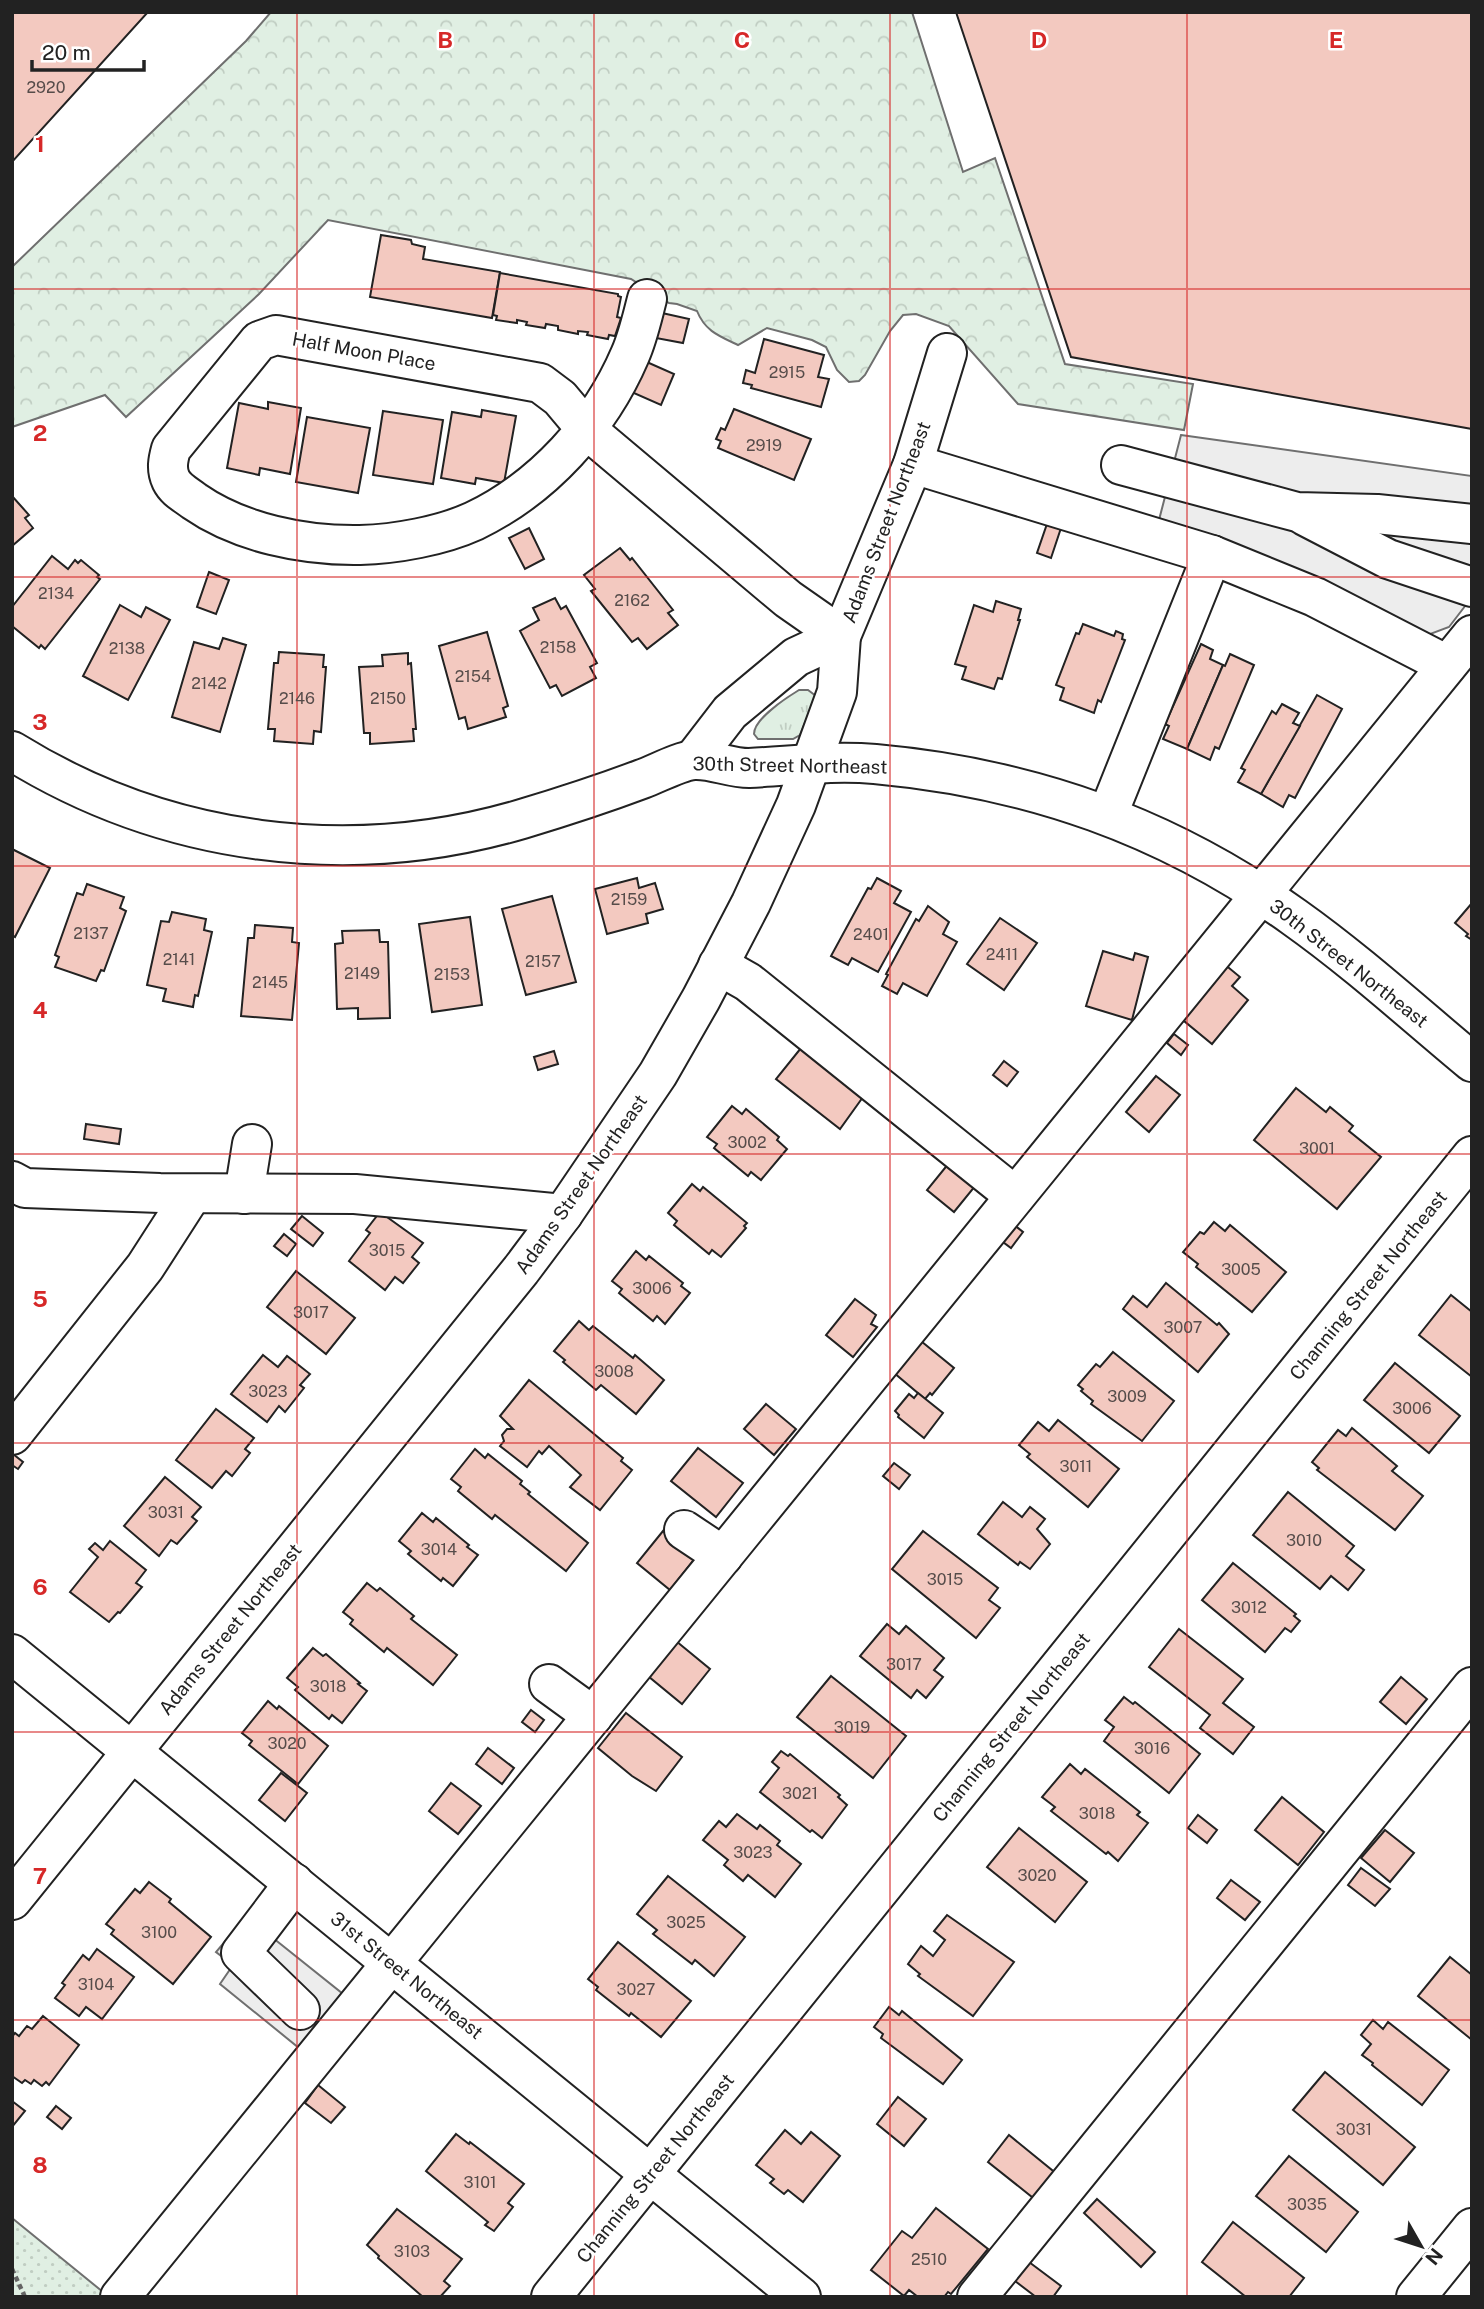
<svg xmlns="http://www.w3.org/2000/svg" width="1484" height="2309" font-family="'Public Sans',sans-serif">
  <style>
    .grass { fill: url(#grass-tufts); stroke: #6f6f6f; stroke-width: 2 }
    .forest { fill: url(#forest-crowns); stroke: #6f6f6f; stroke-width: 2 }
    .park { fill: url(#park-dots); stroke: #6f6f6f; stroke-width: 2 }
    .parking { fill: #ededed; stroke: #6f6f6f; stroke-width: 2 }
    .building { fill: #f3c9c0; stroke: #222; stroke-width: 2 }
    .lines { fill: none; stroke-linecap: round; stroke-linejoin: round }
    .minor-casing { stroke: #222; stroke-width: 42 }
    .path { stroke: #646464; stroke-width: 4.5; stroke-dasharray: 5 3.5; stroke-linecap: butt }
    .minor { stroke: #fff; stroke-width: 38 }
    .grid { fill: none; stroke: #d62828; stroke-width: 2; stroke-opacity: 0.55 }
    .labels { text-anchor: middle; stroke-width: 5; stroke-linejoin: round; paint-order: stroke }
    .number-label { font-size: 16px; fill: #564c4a }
    .street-label { font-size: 19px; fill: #222; stroke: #fff }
    .grid-label { font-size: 23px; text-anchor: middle; font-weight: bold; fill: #d62828; stroke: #fff; stroke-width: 5; stroke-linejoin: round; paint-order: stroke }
  </style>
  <defs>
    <pattern id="grass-tufts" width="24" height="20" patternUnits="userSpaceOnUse" patternTransform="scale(1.75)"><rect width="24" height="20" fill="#e0efe3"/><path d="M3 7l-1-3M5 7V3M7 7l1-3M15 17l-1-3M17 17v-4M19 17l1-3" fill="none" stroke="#c0cdc2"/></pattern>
    <pattern id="forest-crowns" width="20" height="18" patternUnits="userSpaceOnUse" patternTransform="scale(1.75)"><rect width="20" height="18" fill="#e0efe3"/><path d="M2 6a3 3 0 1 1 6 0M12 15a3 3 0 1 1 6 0" fill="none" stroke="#c0cdc2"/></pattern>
    <pattern id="park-dots" width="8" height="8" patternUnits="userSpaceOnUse" patternTransform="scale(1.75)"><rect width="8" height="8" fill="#e0efe3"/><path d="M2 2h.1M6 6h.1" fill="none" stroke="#c0cdc2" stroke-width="1.8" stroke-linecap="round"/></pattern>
  </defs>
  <rect width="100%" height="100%" fill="#fff"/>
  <path class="grass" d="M799,690h9l8,6 -16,39 -7,4h-35l-4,-5c0,-15 32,-36 45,-44z"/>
  <path class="forest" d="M271,12h641l51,160 32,-14 70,206 128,20 -9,46 -166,-26 -69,-78 -33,-12 -13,1 -13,16 -25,44 -6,6 -10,1 -12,-12 -11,-23 -14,-7 -45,-12 -29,17c-19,-9 -33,-14 -41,-34l-20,-7 -8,-1 -38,-24 -303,-59 -69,74 -133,123 -21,-22 -93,32v-160l234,-226z"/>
  <path class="park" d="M12,2218l91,74 -3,5h-88z"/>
  <g class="parking">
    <path d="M1181,435l291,41v121l-23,30 -24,9 -266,-116z"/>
    <path d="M263,1930l80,64 -44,54 -79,-64 13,-19 -17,-13 17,-20z"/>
  </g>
  <g class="building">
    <path d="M12,12h136l-136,150z"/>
    <path d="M956,12h516v417l-401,-72z"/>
    <path d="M381,235l30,5 1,4 13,3 -2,12 77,13 -8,46 -122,-21z"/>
    <path d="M500,273l118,21v2l3,1 -4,20 4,1 -6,18 -6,-1 -1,4 -21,-4 1,-3 -10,-1v3l-20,-4v-4l-12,-2 -1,4 -19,-3 1,-3 -10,-2v3l-21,-3 1,-4 -4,-1z"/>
    <path d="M662,313l27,6 -6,24 -27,-5z"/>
    <path d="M764,339l60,16 -6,22 11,2 -8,28 -70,-19 1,-3 -9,-2 3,-13 9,3z"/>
    <path d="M640,359l34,15 -13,31 -34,-15z"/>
    <path d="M268,402l33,6 -11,66 -30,-6 -1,7 -32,-7 12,-65 29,6z"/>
    <path d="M734,409l77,30 -17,41 -76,-32 3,-7 -5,-2 5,-11 4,2z"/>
    <path d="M482,410l34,6 -12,67 -28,-5 -1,6 -34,-6 11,-66 29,5z"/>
    <path d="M383,411l60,9 -10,64 -60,-9z"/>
    <path d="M307,417l63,11 -12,65 -62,-11z"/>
    <path d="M12,496l17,19 -4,3 8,10 -21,18z"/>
    <path d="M1048,521l14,4 -11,33 -14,-5z"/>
    <path d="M529,528l15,31 -19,10 -16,-31z"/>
    <path d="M620,548l10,12 2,-2 41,52 -5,3 10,12 -31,24 -9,-11 -6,4 -41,-51 4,-2 -11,-14z"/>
    <path d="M52,556l16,13 7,-9 3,3 3,-3 18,15 -2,2 3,2 -55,70 -4,-4 -2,3 -27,-22v-19z"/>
    <path d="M209,572l20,8 -13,34 -19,-7z"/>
    <path d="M555,598l6,11 5,-3 31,57 -7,4 6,11 -34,18 -6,-11 -6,3 -30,-57 19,-11 -6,-12z"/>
    <path d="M996,601l25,8 -3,11h2l-18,59 -4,-1 -4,11 -32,-10 4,-12 -11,-3 19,-59 19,7z"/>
    <path d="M120,605l21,12 5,-10 24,13 -42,80 -45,-24z"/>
    <path d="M1083,624l31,12 2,-5 7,3 -1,5 3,1 -24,62 -3,-2 -4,13 -34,-13 4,-12 -8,-3 20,-52 3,1z"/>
    <path d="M487,632l21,74 -5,2 3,9 -38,12 -3,-12 -6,2 -20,-73z"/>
    <path d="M223,638l23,7 -26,87 -48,-15 22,-75 25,7z"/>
    <path d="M1201,644l12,6 -3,9 13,6 -36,84 -24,-10 6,-13 -4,-2z"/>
    <path d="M279,652l45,3 -1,12h3l-5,65 -7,-1 -1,13 -39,-3 1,-12h-7l6,-66h4z"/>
    <path d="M408,653v11l3,-1 5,66h-3l1,12 -44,3v-11h-6l-5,-66 24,-1 -1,-11z"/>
    <path d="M1230,654l24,11 -35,84 -4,-2 -5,13 -23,-11 36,-84 2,1z"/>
    <path d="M1317,695l25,14 -47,89 -6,-3 -6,12 -22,-13z"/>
    <path d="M1282,704l17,9 -6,10 7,3 -39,68 -23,-12 7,-12 -4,-2 31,-57 4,3z"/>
    <path d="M12,849l38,19 -35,69 -3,-2z"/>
    <path d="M637,878l2,10 16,-5 8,26 -17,5 2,9 -41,11 -12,-45z"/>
    <path d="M877,878l24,13 -7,12 17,9 -33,60 -26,-14 -4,7 -17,-9 37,-68 3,1z"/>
    <path d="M87,884l37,13 -4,11 6,3 -22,60 -3,-1 -5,11 -41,-14 4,-10 -4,-2 22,-62 6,2z"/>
    <path d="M552,896l24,86 -50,13 -24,-86z"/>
    <path d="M1472,903v37l-6,-4 2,-2 -13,-11z"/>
    <path d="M928,906l21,16 -6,12 14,8 -30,54 -24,-13 -6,11 -15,-8 6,-11 -2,-1 30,-55 3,2z"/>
    <path d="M172,912l34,7 -2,11 8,2 -14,64 -3,-1 -2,12 -30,-6 3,-12 -19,-4 14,-64 8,1z"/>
    <path d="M470,917l12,88 -50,7 -13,-88z"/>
    <path d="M1000,918l37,25 -33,47 -37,-26z"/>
    <path d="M255,925l38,3 -1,14 7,1 -7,77 -51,-4 7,-78h6z"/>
    <path d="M379,930l1,12h8l2,76 -32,1v-11l-21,1 -2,-65 8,-1 -1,-12z"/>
    <path d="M1103,951l30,9 2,-7 13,4 -16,63 -46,-14z"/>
    <path d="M1223,963l17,14 -8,9 16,14 -36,44 -34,-28z"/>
    <path d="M1174,1034l14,11 -7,10 -14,-12z"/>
    <path d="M801,1048l62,49 -23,32 -64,-50z"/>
    <path d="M554,1051l4,13 -20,6 -4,-13z"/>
    <path d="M1004,1061l14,11 -11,14 -14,-11z"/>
    <path d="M1156,1076l24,19 -31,37 -23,-20z"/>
    <path d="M1296,1088l30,24 4,-5 23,19 -4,5 32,26 -44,52 -83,-69z"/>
    <path d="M732,1106l10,8 4,-5 33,28 -2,3 10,9 -26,31 -10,-8 -3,4 -34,-28 3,-4 -10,-7z"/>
    <path d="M86,1124l35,5 -2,15 -35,-5z"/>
    <path d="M949,1163l27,22 -22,27 -27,-22z"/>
    <path d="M692,1184l8,7 3,-4 44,36 -3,3 2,2 -25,29 -9,-7 -3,4 -35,-29 3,-4 -9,-8z"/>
    <path d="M380,1212l43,31 -11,14 7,6 -16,20 -8,-6 -10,13 -36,-29 21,-28 -4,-3z"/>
    <path d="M302,1216l21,17 -10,13 -22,-17z"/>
    <path d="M1008,1220l15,12 -12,16 -16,-12z"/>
    <path d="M1214,1222l11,9 5,-6 56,47 -34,40 -56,-45 2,-3 -15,-12 17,-20 4,2z"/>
    <path d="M284,1234l12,10 -9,12 -13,-10z"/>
    <path d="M636,1251l10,9 3,-4 34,27 -2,3 9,7 -25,31 -8,-8 -4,5 -34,-28 3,-4 -10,-8z"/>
    <path d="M296,1271l59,47 -29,36 -59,-47z"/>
    <path d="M1166,1283l51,42 2,-2 10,11 -31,38 -75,-63 10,-13 14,11z"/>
    <path d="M1451,1295l21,17v65l-53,-42z"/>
    <path d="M855,1299l21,16 -5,9 6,3 -24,30 -27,-22z"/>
    <path d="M579,1321l10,9 4,-4 40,32 2,-3 29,25 -28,34 -35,-29 -5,5 -33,-28 2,-2 -11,-9z"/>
    <path d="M916,1337l38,31 -22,27 -2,-2 -5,6 -32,-27z"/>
    <path d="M1113,1352l61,49 -32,40 -51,-37 2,-3 -12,-10 2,-2 -5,-4 18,-21 4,3z"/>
    <path d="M263,1355l15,12 9,-11 23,18 -10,11 4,3 -19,24 -6,-6 -12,16 -36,-28z"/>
    <path d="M1395,1363l65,53 -31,37 -65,-53z"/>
    <path d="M529,1380l94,78 -2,3 11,9 -32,40 -30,-23 11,-12 -32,-29 -7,8 -3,-3 -12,16 -27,-21 4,-5 -2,-6 5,-6h6l-13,-13z"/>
    <path d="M918,1393l25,20 -19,25 -26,-21 1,-2 -4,-4 14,-17 5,4z"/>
    <path d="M766,1404l30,25 -22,26 -30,-26z"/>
    <path d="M216,1409l38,29 -9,11 5,4 -18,23 -6,-5 -14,17 -36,-28z"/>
    <path d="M1058,1420l61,49 -31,38 -55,-45 -6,-5 3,-3 -11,-9 19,-23 11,9z"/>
    <path d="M1352,1428l45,38 -5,5 31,25 -28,34 -78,-60 2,-2 -7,-6 26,-32 8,6z"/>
    <path d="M698,1448l45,35 -27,34 -45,-36z"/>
    <path d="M475,1449l10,9 3,-4 34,27 -2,3 10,8 -2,2 60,49 -22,28 -71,-56 -3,4 -34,-28 3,-4 -10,-8z"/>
    <path d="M13,1454l10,8 -5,7 -6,-4z"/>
    <path d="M894,1463l16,12 -11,14 -16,-13z"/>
    <path d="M165,1477l36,30 -9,10 5,4 -20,23 -6,-4 -12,16 -35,-30z"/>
    <path d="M1288,1492l66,54 -8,10 18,14 -16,20 -17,-14 -11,13 -67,-54z"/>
    <path d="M1003,1502l19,15 8,-10 15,12 -8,10 13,15 -20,25 -10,-7 -2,3 -40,-31z"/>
    <path d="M422,1513l11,9 3,-4 33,27 -2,2 11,8 -25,31 -10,-8 -2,3 -33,-27 3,-3 -12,-10z"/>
    <path d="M663,1531l33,26 -26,33 -33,-27z"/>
    <path d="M923,1531l75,57 -9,12 11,8 -24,30 -84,-69z"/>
    <path d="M110,1541l36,29 -10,13 6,4 -22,26 -2,-1 -9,10 -39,-30 28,-35 -9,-8 6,-6 8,7z"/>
    <path d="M1233,1563l63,51 -2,2 6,5 -9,11 -6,-4 -20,24 -63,-52z"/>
    <path d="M367,1583l10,8 3,-3 34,28 -3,3 46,36 -24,30 -46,-37 -3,4 -34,-28 3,-4 -10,-8z"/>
    <path d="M887,1624l12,10 7,-8 38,32 -10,12 9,7 -17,21 -9,-8 -6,8 -51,-42z"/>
    <path d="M1179,1629l64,50 -20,24 31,24 -21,27 -33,-26 10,-13 -61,-48z"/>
    <path d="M676,1641l34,28 -28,35 -34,-28z"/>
    <path d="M313,1648l10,8 3,-2 34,29 -2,1 9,7 -25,32 -10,-8 -3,4 -34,-29 3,-3 -11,-9z"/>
    <path d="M831,1676l75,60 -33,42 -76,-61z"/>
    <path d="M1401,1677l26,22 -21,25 -26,-22z"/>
    <path d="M1124,1697l9,7 2,-2 65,52 -31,39 -65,-52 10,-14 -9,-7z"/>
    <path d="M268,1701l9,8 2,-3 49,40 -30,38 -49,-39 3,-4 -10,-8z"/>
    <path d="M531,1710l13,10 -9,12 -13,-10z"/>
    <path d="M626,1713l56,44 -26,34 -24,-15 -34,-28z"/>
    <path d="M488,1748l26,20 -12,16 -26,-20z"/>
    <path d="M781,1751l7,5 2,-2 50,41 -2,2 9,8 -25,33 -10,-8 -2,2 -50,-40 19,-24 -7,-6z"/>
    <path d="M1070,1764l11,10 4,-5 55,43 -3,3 11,8 -30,38 -10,-9 -2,2 -55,-43 4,-4 -13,-10z"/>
    <path d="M281,1773l26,20 -22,28 -26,-21z"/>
    <path d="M451,1783l30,23 -23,28 -29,-23z"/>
    <path d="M1282,1797l42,35 -26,33 -43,-35z"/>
    <path d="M737,1814l20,15 3,-4 20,16 -3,4 24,19 -26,33 -27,-22 -5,6 -19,-16 4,-5 -25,-20 16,-19 7,6z"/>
    <path d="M1198,1815l19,15 -10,13 -19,-15z"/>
    <path d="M1019,1828l68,54 -32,40 -68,-55z"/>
    <path d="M1385,1830l29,23 -24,29 -29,-24z"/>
    <path d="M1361,1868l29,21 -15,17 -27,-21z"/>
    <path d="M668,1876l77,61 -31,39 -19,-16 -3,4 -39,-30 4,-4 -20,-16z"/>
    <path d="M1231,1880l29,22 -15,18 -28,-22z"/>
    <path d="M149,1882l22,17 -2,3 42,35 -38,47 -62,-50 3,-4 -8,-6 29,-35 5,4z"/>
    <path d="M947,1915l67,47 -41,54 -55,-40 2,-2 -12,-10 13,-18 12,10 12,-16 -11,-9z"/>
    <path d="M618,1942l73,59 -30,36 -30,-24 -2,3 -33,-26 2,-3 -10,-8z"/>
    <path d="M97,1949l37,28 -32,42 -16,-12 -7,9 -24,-18 10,-13 -3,-2 21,-28 6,5z"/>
    <path d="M1450,1957l22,18v65l-54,-44z"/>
    <path d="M889,2007l10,8 3,-4 60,49 -19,24 -62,-46 2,-4 -9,-7z"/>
    <path d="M43,2016l36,29 -30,40 -3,-3 -4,4 -8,-6 -3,4 -6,-4 -3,3 -10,-7v-39l3,-4 4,3 8,-10 5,3z"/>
    <path d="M1373,2020l10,9 5,-7 61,48 -27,35 -50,-40 1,-2 -11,-8 9,-11 -10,-9z"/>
    <path d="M1325,2072l90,75 -32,38 -90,-75z"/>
    <path d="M318,2085l27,22 -14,16 -26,-20z"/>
    <path d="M898,2097l28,22 -22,27 -27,-22z"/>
    <path d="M12,2101l13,10 -13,16z"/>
    <path d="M56,2106l15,12 -9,11 -15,-12z"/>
    <path d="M785,2130l16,14 10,-12 29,24 -37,46 -15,-12 -4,4 -14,-11 4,-4 -18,-14z"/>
    <path d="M456,2134l13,10 1,-2 54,42 -16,19 5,4 -19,24 -9,-6 3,-3 -62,-51z"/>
    <path d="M1009,2135l49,40 -21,26 -49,-39z"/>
    <path d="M1289,2156l69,56 -32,40 -70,-56z"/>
    <path d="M1097,2199l58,53 -14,15 -57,-54z"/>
    <path d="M936,2208l52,41 -37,45 -3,-2 -4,5h-26l-9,-7 -5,6 -33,-26 31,-39 10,7z"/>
    <path d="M397,2209l65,50 -18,22 6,5 -10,11h-17l-45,-39 1,-2 -12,-11z"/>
    <path d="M1233,2222l71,56 -15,19h-43l-44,-35z"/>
    <path d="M1029,2262l32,24 -8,11h-17l-21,-16z"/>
  </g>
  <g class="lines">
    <g class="minor-casing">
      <g id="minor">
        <path d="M647,299c-5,19 -9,38 -17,56 -30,70 -87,133 -156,166 -33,15 -78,23 -114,24 -56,1 -120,-12 -166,-44 -9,-7 -18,-11 -23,-21 -5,-11 -3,-20 0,-31l88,-108 17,-6 264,48 20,15 26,31 202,170 53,37"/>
        <path d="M913,464l299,91 103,42 132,68"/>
        <path d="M1121,465l176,47 80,2 95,10"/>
        <path d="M1305,516l83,43 84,28"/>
        <path d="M12,751c153,95 337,119 510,68 40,-12 80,-25 120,-40 14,-5 38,-18 52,-19 18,-1 36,8 55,8 42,-2 84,-8 126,-4 155,14 292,62 419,153 62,44 119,96 178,145"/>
        <path d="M693,760l37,-48 66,-55 45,-21"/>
        <path d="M1108,814l104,-259"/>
        <path d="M718,965l30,17 267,214"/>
        <path d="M12,1181l13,7 135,5 195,1 208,20"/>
        <path d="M244,1194l8,-50"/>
        <path d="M12,1435l133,-168 47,-73"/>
        <path d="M684,1530l39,26"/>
        <path d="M12,1654l789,643"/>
        <path d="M549,1684l44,32"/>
        <path d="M294,1883l-53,70 59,57"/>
        <path d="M12,1900l509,-630 42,-56 95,-140 43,-75 50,-96 45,-98 41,-113 4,-56 72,-172 34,-111"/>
        <path d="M120,2297l1352,-1662"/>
        <path d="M551,2297l921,-1141"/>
        <path d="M977,2297l495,-610"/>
        <path d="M1416,2297l56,-69"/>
      </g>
    </g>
    <path class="path" d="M12,2269l13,28"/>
    <use href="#minor" class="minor"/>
  </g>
  <path class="grid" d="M297,12v2285M594,12v2285M890,12v2285M1187,12v2285M12,289h1460M12,577h1460M12,866h1460M12,1154h1460M12,1443h1460M12,1732h1460M12,2020h1460"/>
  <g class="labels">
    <g class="number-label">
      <text x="46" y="93">2920</text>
      <text x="787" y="378">2915</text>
      <text x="764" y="451">2919</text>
      <text x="56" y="599">2134</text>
      <text x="632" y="606">2162</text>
      <text x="558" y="653">2158</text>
      <text x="127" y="654">2138</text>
      <text x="473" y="682">2154</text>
      <text x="209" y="689">2142</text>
      <text x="297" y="704">2146</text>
      <text x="388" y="704">2150</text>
      <text x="629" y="905">2159</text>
      <text x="91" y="939">2137</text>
      <text x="871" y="940">2401</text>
      <text x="1002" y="960">2411</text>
      <text x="179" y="965">2141</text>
      <text x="543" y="967">2157</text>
      <text x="362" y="979">2149</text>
      <text x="452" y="980">2153</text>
      <text x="270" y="988">2145</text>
      <text x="747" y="1148">3002</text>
      <text x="1317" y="1154">3001</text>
      <text x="387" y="1256">3015</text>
      <text x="1241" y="1275">3005</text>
      <text x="652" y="1294">3006</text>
      <text x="311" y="1318">3017</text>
      <text x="1183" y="1333">3007</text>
      <text x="614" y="1377">3008</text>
      <text x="268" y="1397">3023</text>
      <text x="1127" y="1402">3009</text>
      <text x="1412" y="1414">3006</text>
      <text x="1076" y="1472">3011</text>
      <text x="166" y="1518">3031</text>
      <text x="1304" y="1546">3010</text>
      <text x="439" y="1555">3014</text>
      <text x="945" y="1585">3015</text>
      <text x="1249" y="1613">3012</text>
      <text x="904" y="1670">3017</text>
      <text x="328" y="1692">3018</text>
      <text x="852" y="1733">3019</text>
      <text x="287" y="1749">3020</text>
      <text x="1152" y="1754">3016</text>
      <text x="800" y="1799">3021</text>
      <text x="1097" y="1819">3018</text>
      <text x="753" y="1858">3023</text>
      <text x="1037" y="1881">3020</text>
      <text x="686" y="1928">3025</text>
      <text x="159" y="1938">3100</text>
      <text x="96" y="1990">3104</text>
      <text x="636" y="1995">3027</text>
      <text x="1354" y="2135">3031</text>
      <text x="480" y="2188">3101</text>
      <text x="1307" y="2210">3035</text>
      <text x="412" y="2257">3103</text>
      <text x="929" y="2265">2510</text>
    </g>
    <g class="street-label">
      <text transform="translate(364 351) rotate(10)" y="7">Half Moon Place</text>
      <text transform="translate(886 522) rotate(-69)" y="7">Adams Street Northeast</text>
      <text transform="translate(790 765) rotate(1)" y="7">30th Street Northeast</text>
      <text transform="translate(1349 963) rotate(38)" y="7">30th Street Northeast</text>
      <text transform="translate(581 1184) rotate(-55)" y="7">Adams Street Northeast</text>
      <text transform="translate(1368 1285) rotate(-51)" y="7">Channing Street Northeast</text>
      <text transform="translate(230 1629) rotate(-51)" y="7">Adams Street Northeast</text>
      <text transform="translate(1011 1727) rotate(-51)" y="7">Channing Street Northeast</text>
      <text transform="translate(407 1975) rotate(39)" y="7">31st Street Northeast</text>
      <text transform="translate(655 2168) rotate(-51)" y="7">Channing Street Northeast</text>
    </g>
  </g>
  <g class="grid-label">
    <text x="445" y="48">B</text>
    <text x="742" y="48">C</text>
    <text x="1039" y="48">D</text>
    <text x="1336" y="48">E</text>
    <text x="40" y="152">1</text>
    <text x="40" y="441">2</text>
    <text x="40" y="730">3</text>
    <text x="40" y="1018">4</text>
    <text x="40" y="1307">5</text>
    <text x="40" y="1595">6</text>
    <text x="40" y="1884">7</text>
    <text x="40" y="2173">8</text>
  </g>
  <rect width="1484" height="2309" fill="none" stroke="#222222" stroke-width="28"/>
  <g transform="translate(1421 2246) rotate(129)" stroke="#ffffff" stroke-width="5" paint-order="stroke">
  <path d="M0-5L12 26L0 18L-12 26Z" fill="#222222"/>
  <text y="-10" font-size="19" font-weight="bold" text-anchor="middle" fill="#222222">N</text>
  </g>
  <path d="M32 60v10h112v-10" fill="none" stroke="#222222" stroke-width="3.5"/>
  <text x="42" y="60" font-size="21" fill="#222222" stroke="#ffffff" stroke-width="5" paint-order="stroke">20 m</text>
</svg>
